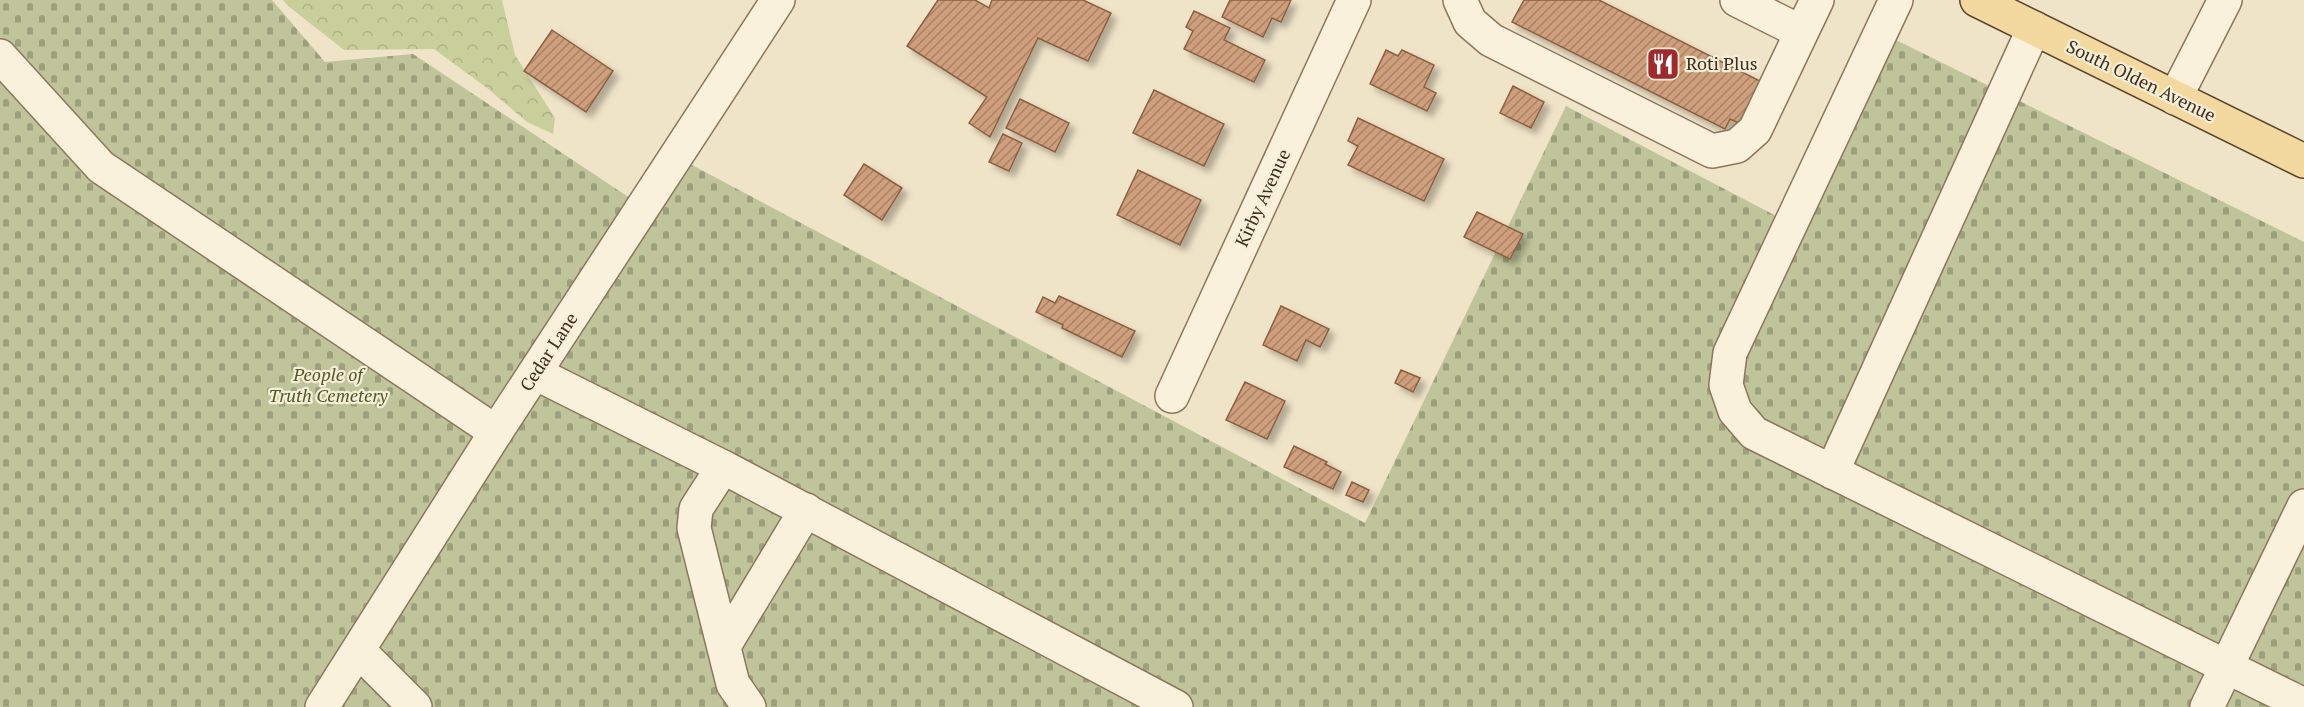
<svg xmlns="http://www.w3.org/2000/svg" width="2304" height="707" font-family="'PT Serif',serif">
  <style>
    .forest { fill: url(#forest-crowns) }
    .cemetery { fill: url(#cemetery-stones) }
    .building { fill: url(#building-hatch); stroke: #8d5f41; stroke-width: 1.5; filter: url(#shadow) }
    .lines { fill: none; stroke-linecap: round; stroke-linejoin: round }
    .minor-casing { stroke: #8d765c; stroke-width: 36 }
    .major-casing { stroke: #5b4430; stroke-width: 36 }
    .minor { stroke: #faf1dc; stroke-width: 33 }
    .major { stroke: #f3d9a0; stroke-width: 33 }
    .labels { text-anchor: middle; stroke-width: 4.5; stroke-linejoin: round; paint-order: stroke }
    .poi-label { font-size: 18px; fill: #3d2e20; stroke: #f7eed8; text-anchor: start }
    .street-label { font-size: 18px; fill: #3d2e20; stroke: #f7eed8 }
    .park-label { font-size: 18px; font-style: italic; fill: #4d5a26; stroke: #f7eed8 }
  </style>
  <defs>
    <pattern id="forest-crowns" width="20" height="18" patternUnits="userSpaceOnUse" patternTransform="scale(1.5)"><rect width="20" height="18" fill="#c9cf9b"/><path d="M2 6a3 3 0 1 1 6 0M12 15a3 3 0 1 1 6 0" fill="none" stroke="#aeb285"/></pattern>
    <pattern id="cemetery-stones" width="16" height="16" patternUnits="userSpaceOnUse" patternTransform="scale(1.5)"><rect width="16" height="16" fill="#bfc49a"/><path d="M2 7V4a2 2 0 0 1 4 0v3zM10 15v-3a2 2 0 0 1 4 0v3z" fill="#9ca07d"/></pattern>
    <pattern id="building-hatch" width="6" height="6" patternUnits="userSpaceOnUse" patternTransform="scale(1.5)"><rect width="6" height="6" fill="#cf9f7d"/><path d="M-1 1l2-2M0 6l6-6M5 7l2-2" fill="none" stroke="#a98266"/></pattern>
    <filter id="shadow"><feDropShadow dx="5.5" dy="5.5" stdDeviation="3" flood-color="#0004"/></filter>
  </defs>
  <rect width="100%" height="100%" fill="#f0e4c8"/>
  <path class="forest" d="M283,0h219l13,55 40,63 -2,16 -26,-12 -40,-34 -53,-39 -90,1 -56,-44z"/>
  <path class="cemetery" d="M0,0h272l53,62 88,-8 229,152 35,-49 688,366 201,-417 233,122 95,-189 410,203v465h-2304z"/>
  <g class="building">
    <path d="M938,0h37l14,8 3,-8h91l28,13 -23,48 -50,-23 -48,99 -21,-14 18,-26 -80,-51z"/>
    <path d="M1230,0h61l-10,22 -9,-4 -9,19 -41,-20z"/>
    <path d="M1524,0h75l161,81 -21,42 -9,-4 -5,10 -213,-107z"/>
    <path d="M1194,11l36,17 -6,12 41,20 -11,22 -70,-33 9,-18 -7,-4z"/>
    <path d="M552,30l61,41 -27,41 -62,-41z"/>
    <path d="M1386,50l12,6 4,-6 32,15 -10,22 12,6 -9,18 -57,-27z"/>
    <path d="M1513,86l31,16 -13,26 -31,-15z"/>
    <path d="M1154,90l70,34 -20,42 -71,-33z"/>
    <path d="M1020,99l49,24 -14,29 -49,-24z"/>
    <path d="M1358,118l86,41 -20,42 -76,-36 10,-19 -10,-5z"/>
    <path d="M1003,134l19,9 -13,28 -20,-9z"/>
    <path d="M864,164l38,24 -20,32 -38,-25z"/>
    <path d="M1138,170l63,30 -21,45 -63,-30z"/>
    <path d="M1477,212l46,22 -13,25 -46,-22z"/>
    <path d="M1059,296l76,35 -13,26 -60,-29 1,-3 -27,-13 7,-15 12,6z"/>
    <path d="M1281,306l48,23 -9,18 -14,-7 -9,21 -34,-16z"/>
    <path d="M1401,370l19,8 -7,14 -18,-9z"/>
    <path d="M1245,382l40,19 -18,38 -41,-19z"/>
    <path d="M1294,446l33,16 -2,2 16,8 -8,17 -49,-22z"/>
    <path d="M1352,482l17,8 -6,12 -17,-7z"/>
  </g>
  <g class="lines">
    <g class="minor-casing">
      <g id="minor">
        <path d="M1460,0l10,22 21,18 221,111 25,-5 18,-16 62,-130"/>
        <path d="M1737,0l64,32"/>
        <path d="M1896,0l-166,353 -4,32 9,26 19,22 550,272"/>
        <path d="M0,56l101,111 395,265"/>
        <path d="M2175,98l50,-98"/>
        <path d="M535,373l188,94 453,240"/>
        <path d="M1172,396l182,-396"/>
        <path d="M723,467l-27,42 -2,19 39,156 16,23"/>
        <path d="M1832,472l202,-444"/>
        <path d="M724,646l82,-136"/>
        <path d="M359,651l56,56"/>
        <path d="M322,707l174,-275 282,-432"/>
        <path d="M2207,707l97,-201"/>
      </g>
    </g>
    <g class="major-casing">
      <path id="major" d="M1977,0l327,161"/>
    </g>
    <use href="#minor" class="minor"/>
    <use href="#major" class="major"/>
  </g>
  <defs>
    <g id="restaurant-square" transform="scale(1.725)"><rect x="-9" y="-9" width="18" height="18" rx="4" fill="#9e2a2b" stroke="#f7eed8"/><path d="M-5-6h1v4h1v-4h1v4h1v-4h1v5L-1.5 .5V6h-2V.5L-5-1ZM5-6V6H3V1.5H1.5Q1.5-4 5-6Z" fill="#fff"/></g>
  </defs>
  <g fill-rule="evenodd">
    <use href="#restaurant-square" x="1663" y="64"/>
  </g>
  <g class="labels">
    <g class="poi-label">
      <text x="1686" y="70">Roti Plus</text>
    </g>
    <g class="street-label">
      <text transform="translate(2141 81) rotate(26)" y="6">South Olden Avenue</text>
      <text transform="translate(1263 198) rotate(-65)" y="6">Kirby Avenue</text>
      <text transform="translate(549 352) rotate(-57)" y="6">Cedar Lane</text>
    </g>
    <g class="park-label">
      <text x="328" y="381">People of<tspan x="328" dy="21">Truth Cemetery</tspan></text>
    </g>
  </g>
</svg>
